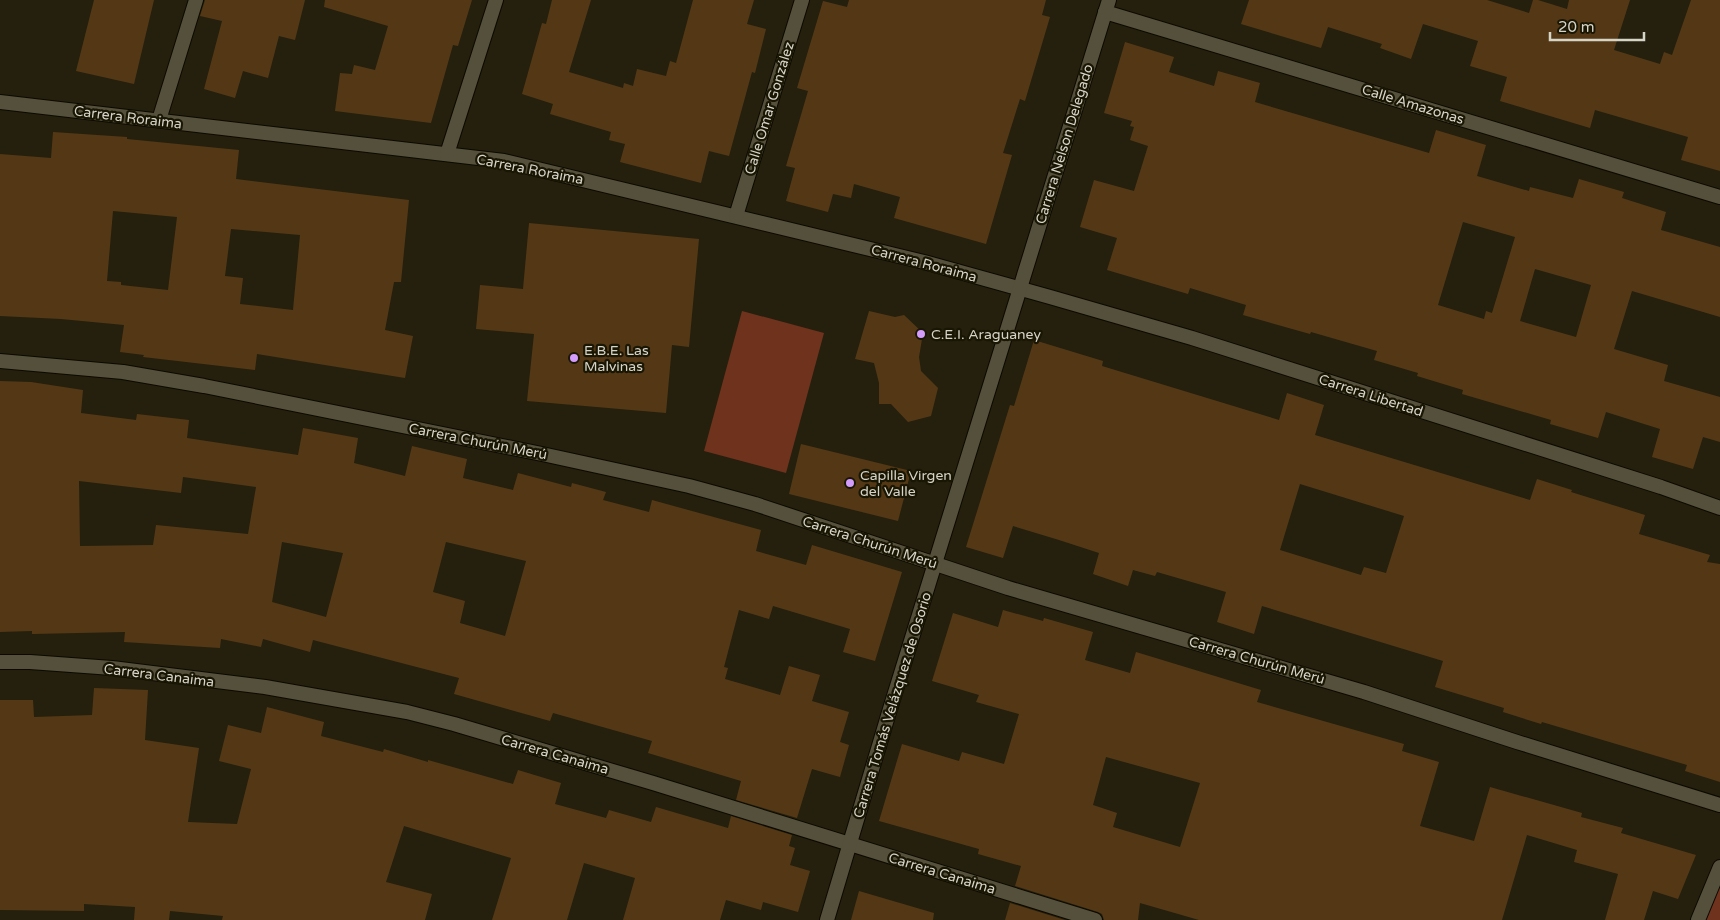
<svg xmlns="http://www.w3.org/2000/svg" width="1720" height="920" font-family="'Varela Round',sans-serif">
  <style>
    .green { fill: #6f321d }
    .building { fill: #543815; fill-rule: evenodd }
    .lines { fill: none; stroke-linecap: round; stroke-linejoin: round }
    .minor-casing { stroke: #0d0900; stroke-width: 16 }
    .minor { stroke: #54503b; stroke-width: 14 }
    .poi-dot { fill: #d49cfc; stroke: #1a1604; stroke-width: 2 }
    .labels { text-anchor: middle; stroke-width: 4.5; stroke-linejoin: round; paint-order: stroke }
    .street-label { font-size: 14px; fill: #d6d3c7; stroke: #1a1604 }
    .poi-label { font-size: 14px; fill: #d6d3c7; stroke: #1a1604; text-anchor: start }
  </style>
  <rect width="100%" height="100%" fill="#24200d"/>
  <g class="green">
    <path d="M742,311l82,22 -38,140 -82,-22z"/>
    <path d="M1720,867v53h-22z"/>
  </g>
  <g class="building">
    <path d="M94,0h60l-20,84 -58,-13z"/>
    <path d="M205,0h100l-10,40 -16,-4 -11,42 -25,-7 -8,27 -31,-9 18,-68 -22,-5z"/>
    <path d="M325,0h147l-14,46 -5,-1 -22,78 -96,-12 5,-38 12,1 2,-9 21,5 13,-44 -64,-19z"/>
    <path d="M552,0h39l-22,72 54,16 1,-5 9,3 4,-17 29,7 4,-15 6,2 17,-63h61l-7,24 19,5 -11,44 -3,-1 -23,84 -20,-5 -8,32 -81,-21 5,-18 -16,-4 2,-8 -61,-18 3,-10 -31,-10 20,-71 4,1z"/>
    <path d="M849,0h197l-4,15 8,2 -25,84 -5,-2 -17,54 9,2 -26,89 -92,-26 6,-21 -46,-13 -3,14 -18,-4 -5,18 -42,-11 9,-33 -9,-2 22,-75 -11,-3 26,-87 24,6z"/>
    <path d="M1249,0h238l42,13 4,-13h5l29,9 2,-9h61l-16,50 46,14 4,-12 8,3 19,-55h29v171l-39,-11 7,-23 -93,-27 -5,18 -90,-27 7,-24 -37,-11 8,-25 -55,-17 -12,35 -31,-11 2,-4 -54,-17 -7,21 -80,-24z"/>
    <path d="M1125,42l49,15 -5,15 45,14 4,-15 42,12 -5,19 174,51 7,-23 50,15 -9,31 52,15 1,-4 43,11 6,-19 45,13 -2,6 44,14 -5,18 59,17v70l-88,-26 -18,58 54,16 -4,16 56,16v45l-17,-5 -10,32 -41,-12 8,-28 -54,-17 -8,26 -48,-14 1,-4 -89,-26 1,-4 -46,-14 1,-3 -44,-13 3,-9 -66,-19 -1,2 -67,-19 3,-10 -56,-17 -2,6 -81,-24 10,-32 -37,-11 14,-47 40,11 14,-45 -18,-6 4,-13 -4,-1 2,-5 -28,-8zM1463,222l52,15 -23,76 -6,-2 -2,8 -46,-14zM1535,269l56,16 -15,52 -56,-16z"/>
    <path d="M53,132l74,5v2l112,11 -3,29 173,21 -8,82h-7l-9,48 28,6 -8,42 -148,-24 -2,16 -112,-13 1,-2 -24,-3 4,-27 -63,-6 -61,-3v-162l51,4zM113,211l64,6 -9,73 -47,-5v-3l-14,-1zM231,229l69,6 -7,75 -53,-6 3,-26 -18,-2z"/>
    <path d="M529,223l170,16 -10,108 -17,-2 -6,68 -139,-12 7,-67 -58,-5 4,-44 43,4z"/>
    <path d="M869,311l26,6 9,-2 19,18 -4,24 2,14 17,17 -7,28 -23,6 -17,-18h-12v-21l-5,-20 -19,-4z"/>
    <path d="M1034,340l69,21 -1,5 177,54 8,-27 37,12 -9,30 215,65 7,-21 35,11 -1,2 74,23 -6,19 71,21 -3,7 13,2v218l-35,-11 2,-6 -145,-43 -1,2 -38,-12 1,-4 -69,-21 8,-26 -181,-55 -8,28 -37,-12 9,-30 -69,-20 -2,4 -22,-6 -5,16 -35,-12 6,-21 -40,-13 -46,-14 -10,32 -37,-11 44,-142 4,1zM1300,484l104,32 -18,57 -22,-6 -3,8 -81,-25z"/>
    <path d="M0,381l31,1 52,8 -2,23 55,7 1,-6 52,6 -2,18 111,17 5,-27 55,10 -4,25 51,13 7,-30 55,13 -4,19 50,12 5,-17 53,14 1,-4 34,9 -3,8 46,12 3,-12 109,30 -5,21 50,14 6,-20 90,27 -27,89 -32,-9 7,-23 -77,-23 -4,13 -30,-9 -15,57 4,1 -3,11 55,16 9,-29 31,9 -8,26 37,11 -9,30 9,3 -9,32 -28,-8 -15,49 -61,-18 5,-19 -93,-28 4,-12 -99,-28 -3,8 -96,-27 5,-16 -146,-38 -3,12 -47,-13 -2,8 -40,-8 -1,9 -96,-6 1,-10 -93,2v-3l-32,1zM183,477l73,10 -8,47 -92,-9 -3,20 -73,1 -1,-65 102,12zM282,542l61,11 -17,64 -54,-15zM446,542l80,19 -21,75 -45,-13 5,-22 -32,-9z"/>
    <path d="M801,444l110,27 -13,50 -109,-27z"/>
    <path d="M1003,610l40,11 1,-3 49,14 -8,28 45,13 6,-21 125,38 -4,12 147,42 -2,7 37,11 -19,64 54,15 16,-54 92,26 -1,4 42,11 -2,5 75,22 -18,44 -25,-8 -9,29h-39l13,-46 -44,-12 3,-12 -50,-15 -25,85h-303l-59,-17 -2,17h-34l-2,-6 -4,-2 -83,-26 6,-20 -43,-12 1,-5 -100,-28 23,-77 57,17 3,-9 42,12 15,-50 -43,-12 3,-7 -47,-14 21,-68 45,14zM1106,757l94,26 -20,64 -67,-20 4,-14 -24,-8z"/>
    <path d="M94,688l54,2 -3,50 54,8 -11,74 49,2 14,-55 -32,-8 9,-36 33,8 6,-26 57,15 -3,14 62,16 1,-3 44,13v-2l85,24 5,-14 43,13 -6,21 51,14 3,-8 42,12 5,-15 72,21 3,-12 61,19 -3,11 6,2 -5,17 20,6 -12,41 -35,-10 -2,8 -35,-10 -6,20h-97l12,-42 -51,-15 -17,57h-75l19,-62 -107,-32 -18,56 46,12 -7,26h-203l1,-4 -53,-5 -1,9h-35l1,-13 -51,-3v7l-84,-1v-210h33l1,17 58,-2z"/>
    <path d="M859,891l75,22 -1,7h-82z"/>
    <path d="M1010,903l55,17h-60z"/>
  </g>
  <g class="lines">
    <g class="minor-casing">
      <g id="minor">
        <path d="M1105,12l615,185"/>
        <path d="M0,102l504,59 420,101 126,35 142,41 469,149 59,21"/>
        <path d="M159,120l37,-120"/>
        <path d="M447,154l49,-154"/>
        <path d="M736,216l66,-216"/>
        <path d="M0,361l123,11 81,14 338,68 147,32 66,18 253,84 356,104 153,50 203,63"/>
        <path d="M0,662h30l82,6 153,19 142,25 47,12 199,59 442,137"/>
        <path d="M827,920l63,-211 219,-709"/>
        <path d="M1698,920l22,-53"/>
      </g>
    </g>
    <use href="#minor" class="minor"/>
  </g>
  <g class="poi-dot">
    <circle cx="921" cy="334" r="5"/>
    <circle cx="574" cy="358" r="5"/>
    <circle cx="850" cy="483" r="5"/>
  </g>
  <g class="labels">
    <g class="street-label">
      <text transform="translate(1413 104) rotate(17)" y="5">Calle Amazonas</text>
      <text transform="translate(769 108) rotate(-73)" y="5">Calle Omar González</text>
      <text transform="translate(128 117) rotate(7)" y="5">Carrera Roraima</text>
      <text transform="translate(1064 144) rotate(-73)" y="5">Carrera Nelson Delegado</text>
      <text transform="translate(530 169) rotate(11)" y="5">Carrera Roraima</text>
      <text transform="translate(924 263) rotate(15)" y="5">Carrera Roraima</text>
      <text transform="translate(1371 395) rotate(18)" y="5">Carrera Libertad</text>
      <text transform="translate(478 441) rotate(11)" y="5">Carrera Churún Merú</text>
      <text transform="translate(870 542) rotate(18)" y="5">Carrera Churún Merú</text>
      <text transform="translate(1257 660) rotate(16)" y="5">Carrera Churún Merú</text>
      <text transform="translate(159 675) rotate(7)" y="5">Carrera Canaima</text>
      <text transform="translate(892 705) rotate(-73)" y="5">Carrera Tomás Velázquez de Osorio</text>
      <text transform="translate(555 754) rotate(16)" y="5">Carrera Canaima</text>
      <text transform="translate(942 873) rotate(17)" y="5">Carrera Canaima</text>
    </g>
    <g class="poi-label">
      <text x="931" y="339">C.E.I. Araguaney</text>
      <text x="584" y="355">E.B.E. Las<tspan x="584" dy="16">Malvinas</tspan></text>
      <text x="860" y="480">Capilla Virgen<tspan x="860" dy="16">del Valle</tspan></text>
    </g>
  </g>
  <path d="M1550 32v8h94v-8" fill="none" stroke="#d6d3c7" stroke-width="2.5"/>
  <text x="1558" y="32" font-size="15" fill="#d6d3c7" stroke="#1a1604" stroke-width="4" paint-order="stroke">20 m</text>
</svg>
